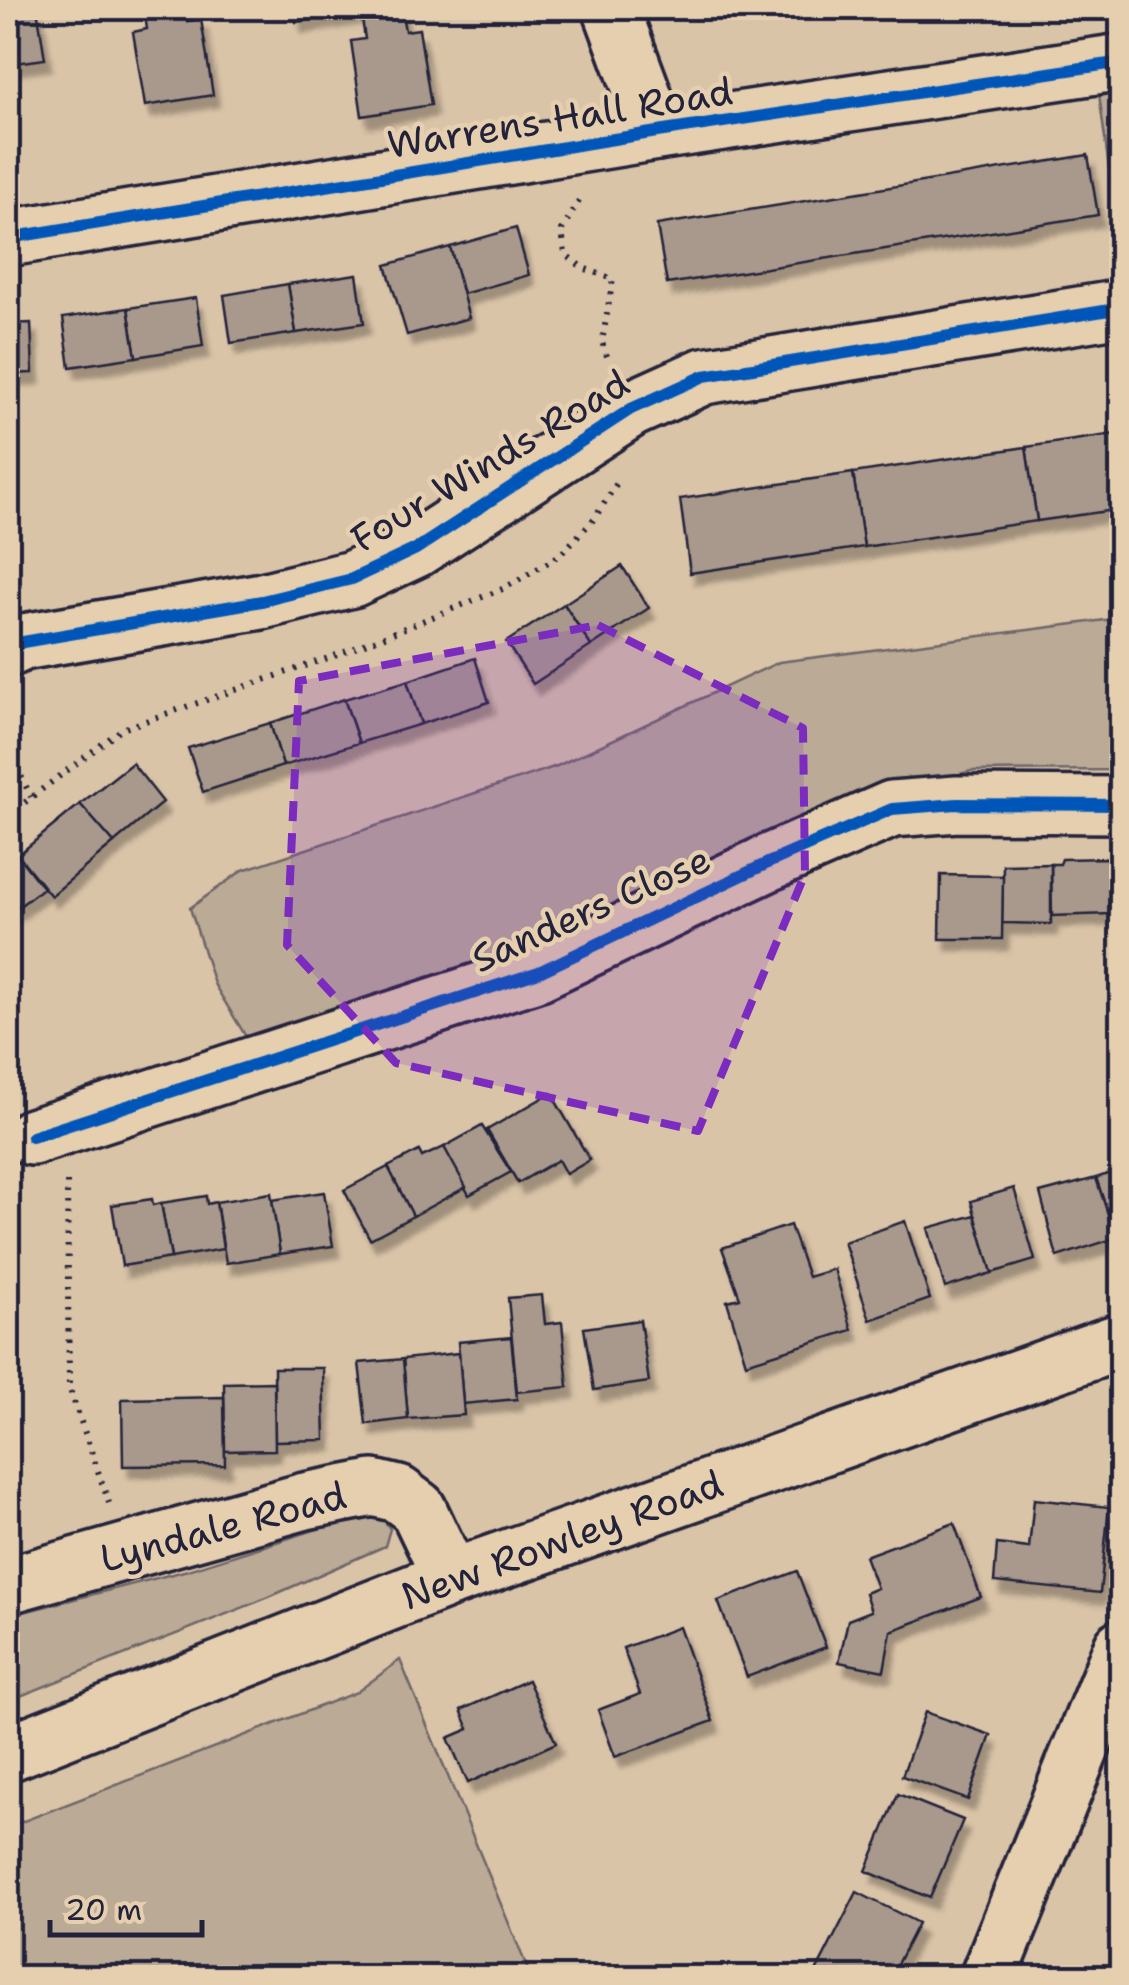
<svg xmlns="http://www.w3.org/2000/svg" width="1129" height="1985" font-family="'Shantell Sans',sans-serif">
  <style>
    .green { fill: #bbaa96; stroke: #6e6668; stroke-width: 2.5 }
    .building { fill: #a9998c; stroke: #22223b; stroke-width: 2.5; filter: url(#shadow) }
    .lines { fill: none; stroke-linecap: round; stroke-linejoin: round }
    .minor-casing { stroke: #22223b; stroke-width: 62 }
    .major-casing { stroke: #22223b; stroke-width: 62 }
    .path { stroke: #22223b; stroke-width: 6; stroke-dasharray: 2.5 8; stroke-linecap: butt }
    .minor { stroke: #e6cfaf; stroke-width: 55 }
    .major { stroke: #e6cfaf; stroke-width: 55 }
    .cycleway-casing { stroke: #e6cfaf; stroke-width: 19 }
    .cycleway { stroke: #0057b8; stroke-width: 12 }
    .marked { fill: #7b2cbf; fill-opacity: 0.2; stroke: #7b2cbf; stroke-width: 8; stroke-dasharray: 20 12; stroke-linejoin: round }
    .labels { text-anchor: middle; stroke-width: 9; stroke-linejoin: round; paint-order: stroke }
    .street-label { font-size: 38px; fill: #22223b; stroke: #e6cfaf }
  </style>
  <defs>
    <filter id="shadow"><feDropShadow dx="6" dy="11" stdDeviation="2.5" flood-color="#0004"/></filter>
  </defs>
  <rect width="100%" height="100%" fill="#dac4a8"/>
  <filter id="ink" filterUnits="userSpaceOnUse"><feTurbulence type="fractalNoise" baseFrequency=".01" numOctaves="2"/><feDisplacementMap in="SourceGraphic" scale="20" xChannelSelector="R" yChannelSelector="G"/><feConvolveMatrix kernelMatrix="1 2 1 2 8 2 1 2 1" color-interpolation-filters="sRGB"/></filter>
  <g filter="url(#ink)">
    <g class="green">
      <path d="M1121,91h1l-1,168 -22,-165z"/>
      <path d="M1121,618v152l-150,1 -124,33 -297,133 -299,108 -37,-61 -24,-76 53,-38 314,-104 222,-104z"/>
      <path d="M378,1510l12,19 -5,17 -116,51 -261,104v-85l180,-46z"/>
      <path d="M400,1660l131,317h-523v-150l349,-135z"/>
    </g>
    <g class="building">
      <path d="M8,8h29l8,51 -37,5z"/>
      <path d="M144,8h41l2,13 14,-2 12,76 -68,11 -12,-74 14,-3z"/>
      <path d="M294,8h107l4,23 14,-2 12,76 -69,11 -11,-75 14,-2 -4,-27 -65,10z"/>
      <path d="M1088,155l10,60 -431,69 -10,-59z"/>
      <path d="M516,228l13,47 -66,19 -13,-47z"/>
      <path d="M450,247l19,71 -62,17 -21,-70z"/>
      <path d="M357,274l7,49 -68,10 -8,-49z"/>
      <path d="M288,284l8,49 -65,10 -7,-48z"/>
      <path d="M196,298l7,48 -67,11 -8,-49z"/>
      <path d="M128,308l8,49 -66,10 -7,-49z"/>
      <path d="M31,323l2,50 -25,1v-50z"/>
      <path d="M1122,433v76l-85,12 -11,-74z"/>
      <path d="M1026,447l11,74 -173,26 -11,-74z"/>
      <path d="M853,473l11,74 -174,26 -10,-74z"/>
      <path d="M622,566l27,42 -58,38 -27,-42z"/>
      <path d="M564,604l27,42 -58,38 -27,-42z"/>
      <path d="M475,658l14,44 -68,22 -14,-43z"/>
      <path d="M407,681l14,43 -62,19 -15,-44z"/>
      <path d="M344,699l15,44 -76,23 -13,-43z"/>
      <path d="M270,723l13,43 -80,26 -15,-44z"/>
      <path d="M132,763l31,39 -49,41 -34,-39z"/>
      <path d="M80,804l34,39 -63,53 -33,-41z"/>
      <path d="M11,847l32,41 -35,27v-65z"/>
      <path d="M1122,857v57h-11l-2,-56z"/>
      <path d="M1109,858l2,56 -59,2 -1,-52h9l2,-5z"/>
      <path d="M1051,864v60l-49,-1 1,-58z"/>
      <path d="M941,875l62,1 -1,63h-62z"/>
      <path d="M551,1093l39,67 -24,14 -8,-14 -40,23 -31,-53z"/>
      <path d="M482,1126l29,46 -42,23 -25,-48z"/>
      <path d="M444,1147l22,40 -53,29 -25,-49 31,-16 3,6z"/>
      <path d="M388,1167l25,49 -43,23 -26,-49z"/>
      <path d="M1122,1169v67l-6,2 -20,-60z"/>
      <path d="M1096,1178l20,60 -59,19 -17,-64z"/>
      <path d="M1014,1188l21,72 -43,13 -21,-72z"/>
      <path d="M324,1192l9,54 -53,8 -8,-54z"/>
      <path d="M271,1193l9,61 -54,9 -10,-61z"/>
      <path d="M206,1196l1,8 9,-2 7,47 -52,9 -10,-55z"/>
      <path d="M152,1199l1,6 8,-2 10,55 -49,8 -10,-61z"/>
      <path d="M975,1215l17,58 -47,15 -17,-60z"/>
      <path d="M905,1221l25,78 -60,21 -26,-78z"/>
      <path d="M790,1225l18,52 26,-8 18,61 -106,33 -19,-62 13,-3 -18,-50z"/>
      <path d="M542,1295l3,29 17,-2 6,65 -51,5 -9,-94z"/>
      <path d="M640,1320l9,62 -55,8 -10,-62z"/>
      <path d="M511,1337l6,62 -54,5 -5,-62z"/>
      <path d="M459,1353l5,62 -56,4 -5,-60z"/>
      <path d="M403,1359l5,60 -42,5 -7,-61z"/>
      <path d="M274,1368h49l2,72 -50,1z"/>
      <path d="M274,1382l1,68 -50,1 -1,-68z"/>
      <path d="M224,1397l1,68 -102,1 -1,-67z"/>
      <path d="M1034,1499l75,8 -9,86 -106,-11 3,-38 32,4z"/>
      <path d="M954,1523l27,74 -90,34 -7,40 -45,-9 9,-42 23,-9 -6,-18 12,-5 -12,-32z"/>
      <path d="M797,1571l29,76 -79,30 -29,-76z"/>
      <path d="M679,1627l34,94 -98,36 -17,-47 42,-16 -17,-46z"/>
      <path d="M528,1680l28,63 -88,40 -20,-45 21,-9 -8,-19z"/>
      <path d="M925,1712l66,23 -23,65 -66,-24z"/>
      <path d="M898,1794l65,26 -33,78 -64,-27z"/>
      <path d="M857,1892l61,31 -28,55h-63l-11,-6z"/>
    </g>
    <g class="lines">
      <g class="minor-casing">
        <g id="minor">
          <path d="M611,8l46,124"/>
          <path d="M8,238l649,-106 465,-70"/>
          <path d="M8,649l15,-7 239,-41 90,-22 64,-30 215,-140 73,-33 418,-68"/>
          <path d="M32,1137l507,-165 231,-110 122,-53 65,-5 165,1"/>
          <path d="M8,1585l297,-84 68,-13 25,6 20,15 33,69"/>
          <path d="M988,1978l134,-331"/>
        </g>
      </g>
      <g class="major-casing">
        <path id="major" d="M8,1753l443,-175 671,-237"/>
      </g>
      <g class="path">
        <path d="M579,201l-17,29 3,24 18,14 30,11 -11,63 7,20"/>
        <path d="M8,748l23,49"/>
        <path d="M8,815l114,-86 215,-74 168,-67 55,-33 34,-36 23,-36"/>
        <path d="M67,1182l2,205 40,116"/>
      </g>
      <use href="#minor" class="minor"/>
      <use href="#major" class="major"/>
      <g class="cycleway-casing">
        <g id="cycleway">
          <path d="M8,238l649,-106 465,-70"/>
          <path d="M8,649l15,-7 239,-41 90,-22 64,-30 215,-140 73,-33 418,-68"/>
          <path d="M32,1137l507,-165 231,-110 122,-53 65,-5 165,1"/>
        </g>
      </g>
      <use href="#cycleway" class="cycleway"/>
    </g>
  </g>
  <path class="marked" d="M598,625l205,103 2,146 -107,257 -302,-68 -109,-118 12,-264z"/>
  <g class="labels">
    <g class="street-label">
      <text transform="translate(560 118) rotate(-9)" y="13">Warrens Hall Road</text>
      <text transform="translate(490 461) rotate(-31)" y="13">Four Winds Road</text>
      <text transform="translate(591 909) rotate(-24)" y="13">Sanders Close</text>
      <text transform="translate(223 1527) rotate(-15)" y="13">Lyndale Road</text>
      <text transform="translate(562 1540) rotate(-20)" y="13">New Rowley Road</text>
    </g>
  </g>
  <rect width="1129" height="1985" fill="none" stroke="#e6cfaf" stroke-width="40"/>
  <rect x="20" y="20" width="1089" height="1945" fill="none" stroke="#22223b" stroke-width="4" filter="url(#ink)"/>
  <path d="M50 1920v15h152v-15" fill="none" stroke="#22223b" stroke-width="5"/>
  <text x="65" y="1920" font-size="30" fill="#22223b" stroke="#e6cfaf" stroke-width="8" paint-order="stroke">20 m</text>
</svg>
